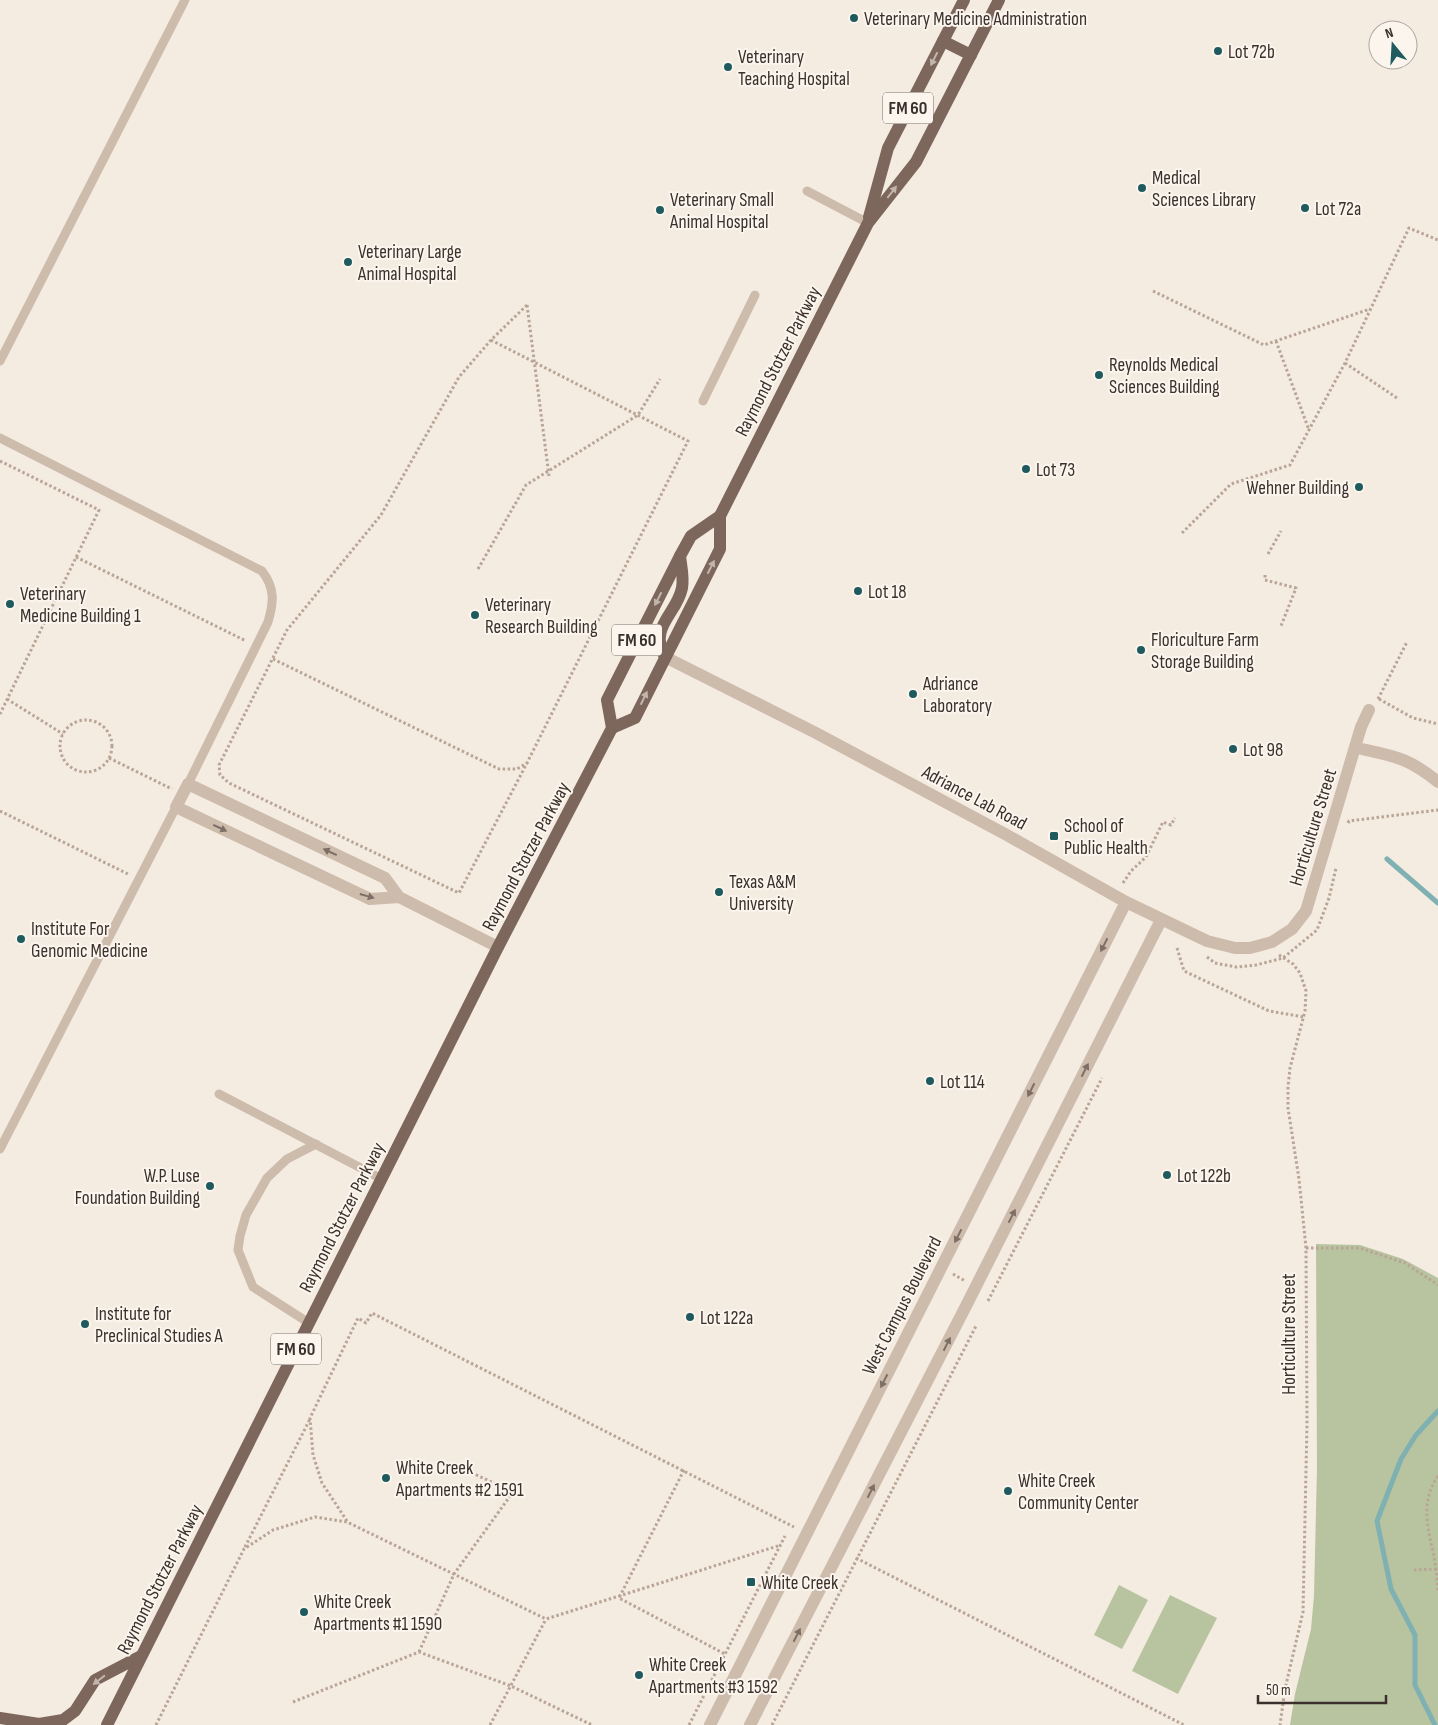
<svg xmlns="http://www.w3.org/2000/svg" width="1438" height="1725" font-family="'Sofia Sans Condensed',sans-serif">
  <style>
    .green { fill: #b8c4a0 }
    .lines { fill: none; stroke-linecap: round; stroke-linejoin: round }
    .stream { stroke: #7fb0b2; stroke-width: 5 }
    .path { stroke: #b9a596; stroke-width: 3; stroke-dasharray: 2.5 2.5; stroke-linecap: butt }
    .lane { stroke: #cdbbac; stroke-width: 9 }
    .street { stroke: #cdbbac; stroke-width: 12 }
    .primary { stroke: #7d675c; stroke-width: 12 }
    .oneway { fill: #c2b5ac }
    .oneway2 { fill: #7d6f65 }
    .poi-dot { fill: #1f5a5e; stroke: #fbf5ee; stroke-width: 2 }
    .labels { text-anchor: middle; stroke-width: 4; stroke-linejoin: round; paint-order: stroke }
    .shield { fill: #fbf5ee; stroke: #756b66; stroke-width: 1 }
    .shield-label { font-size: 18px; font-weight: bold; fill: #3b302b }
    .poi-label { font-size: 19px; fill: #3b302b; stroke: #fbf5ee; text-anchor: start }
    .street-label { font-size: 19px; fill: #3b302b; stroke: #fbf5ee }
  </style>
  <rect width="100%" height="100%" fill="#f4ebe1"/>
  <g class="green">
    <path d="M1316,1244l44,1 43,14 35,19v447h-148l5,-31 16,-65 3,-33 3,-128z"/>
    <path d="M1119,1585l29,15 -26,49 -28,-14z"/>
    <path d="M1170,1595l47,23 -39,76 -46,-23z"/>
  </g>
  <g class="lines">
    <g class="stream">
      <path d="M1387,859l51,44"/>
      <path d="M1435,1725l-20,-40v-50l-24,-46 -14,-68 24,-62 15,-24 22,-24"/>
    </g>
    <g class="path">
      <path d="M1153,291l111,54 106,-36"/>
      <path d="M527,305l-36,35 -32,37 -78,138 -94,115 -68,135 1,10 9,8 230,110 68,-130"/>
      <path d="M527,305l22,171"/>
      <path d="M1276,341l33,89"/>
      <path d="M1345,363l52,35"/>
      <path d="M0,461l99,49 -99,204"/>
      <path d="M1182,533l49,-49 59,-19 55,-102 64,-135 29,12"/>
      <path d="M1268,554l13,-23"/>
      <path d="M76,557l170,84"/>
      <path d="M478,569l48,-84 112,-70 22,-36"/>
      <path d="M1265,575v5l31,8 -15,38"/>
      <path d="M273,659l226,110h18l10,-6 161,-322 -197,-101"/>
      <path d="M7,699l56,35"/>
      <path d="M1378,699l29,-57"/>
      <path d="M1379,699l34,19 25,6"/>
      <circle cx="86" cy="746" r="26"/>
      <path d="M109,758l63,31"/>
      <path d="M0,811l130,64"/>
      <path d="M1348,823l1,-2 89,-11"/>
      <path d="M1123,883l8,-12 15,-14 17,-35 8,3 4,-7"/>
      <path d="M1177,948l7,23 85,40 35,6"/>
      <path d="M1279,955l14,9 7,9 6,18 -1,20 -15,57 -2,19v21l11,71 7,69 1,176 -4,188 -18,77 -5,36"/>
      <path d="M1207,957l8,6 21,4 20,-2 27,-7 34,-28 12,-32 7,-30"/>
      <path d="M1306,1248h54l45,15 33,22"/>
      <path d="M953,1274l12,7"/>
      <path d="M988,1301l114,-223"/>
      <path d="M684,1470l-65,128 106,56"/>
      <path d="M1438,1476c-17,24 -11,49 -5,76 3,13 4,26 5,39"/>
      <path d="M347,1521l-25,-38 -9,-28 -3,-37 48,-100 8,5 6,-10 422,214"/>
      <path d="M245,1547l65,-128"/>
      <path d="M856,1558l328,167"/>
      <path d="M1414,1570l24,-1"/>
      <path d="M419,1652l35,-78 59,-82 -58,-27"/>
      <path d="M293,1702l126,-50 92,34 81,39"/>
      <path d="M156,1725l88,-176 29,-19 42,-13 32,5 199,97 235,-74"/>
      <path d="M490,1725l56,-106"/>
      <path d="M689,1725l96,-189"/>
      <path d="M772,1725l204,-399"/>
    </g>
    <g class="lane">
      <path d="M807,191l61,32"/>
      <path d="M0,361l185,-361"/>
      <path d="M703,401l52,-106"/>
      <path d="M0,438l262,133c13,17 12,31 6,51l-80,162"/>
      <path d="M219,1094l163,85"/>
      <path d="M0,1149l176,-342"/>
      <path d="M309,1323l-56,-36 -15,-37 2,-14 6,-21 21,-37 20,-19 29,-15"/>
    </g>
    <g class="street">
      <path d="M665,657l151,76 189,101 121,68 81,39 28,7h15l22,-6 20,-13 14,-18 55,-184 8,-17"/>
      <path d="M1357,748c36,8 51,9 81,34"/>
      <path d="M399,897l-29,2 -194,-92 12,-23 197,94 14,19 99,50"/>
      <path d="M710,1725l416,-823"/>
      <path d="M750,1725l216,-419 195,-386"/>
    </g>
    <g class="primary">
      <path d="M943,41l28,14"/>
      <path d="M869,217l19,-69 76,-148"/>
      <path d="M665,657c-17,-30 12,-43 17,-69 2,-10 -1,-23 -2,-32"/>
      <path d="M612,728l23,-10 85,-169v-33l148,-293 48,-61 83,-162"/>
      <path d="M0,1718l39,6 24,-4 12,-9 20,-31 46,-24"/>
      <path d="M107,1725l391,-778 114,-219 -5,-28 73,-144 11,-20 29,-20"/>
    </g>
  </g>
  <defs><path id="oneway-solid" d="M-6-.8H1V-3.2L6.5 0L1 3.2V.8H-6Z" transform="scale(1.25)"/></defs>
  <g class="oneway">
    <use href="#oneway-solid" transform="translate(934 59) rotate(117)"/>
    <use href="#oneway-solid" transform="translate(892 192) rotate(-52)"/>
    <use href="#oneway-solid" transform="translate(711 567) rotate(-63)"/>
    <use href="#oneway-solid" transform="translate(658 599) rotate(117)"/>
    <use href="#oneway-solid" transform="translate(644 698) rotate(-64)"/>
    <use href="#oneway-solid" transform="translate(99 1680) rotate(142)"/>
  </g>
  <g class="oneway2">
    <use href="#oneway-solid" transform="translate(220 828) rotate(25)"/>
    <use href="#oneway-solid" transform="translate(330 852) rotate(-155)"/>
    <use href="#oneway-solid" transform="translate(367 896) rotate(16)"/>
    <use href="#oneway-solid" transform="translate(1104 945) rotate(117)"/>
    <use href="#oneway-solid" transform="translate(1085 1070) rotate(-63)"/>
    <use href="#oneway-solid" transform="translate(1031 1090) rotate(117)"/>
    <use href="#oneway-solid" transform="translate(1012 1216) rotate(-63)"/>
    <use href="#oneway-solid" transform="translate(958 1236) rotate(117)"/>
    <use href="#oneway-solid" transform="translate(947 1344) rotate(-63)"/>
    <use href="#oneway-solid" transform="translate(884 1381) rotate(117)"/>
    <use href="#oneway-solid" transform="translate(871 1491) rotate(-63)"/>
    <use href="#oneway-solid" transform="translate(797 1635) rotate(-63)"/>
  </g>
  <g class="poi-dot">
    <circle cx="854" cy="18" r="5"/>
    <circle cx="1218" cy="51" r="5"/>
    <circle cx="728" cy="67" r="5"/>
    <circle cx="1142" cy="188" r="5"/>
    <circle cx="1305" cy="208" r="5"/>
    <circle cx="660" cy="210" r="5"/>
    <circle cx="348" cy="262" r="5"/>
    <circle cx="1099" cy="375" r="5"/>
    <circle cx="1026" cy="469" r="5"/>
    <circle cx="1359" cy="487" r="5"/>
    <circle cx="858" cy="591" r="5"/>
    <circle cx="10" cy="604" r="5"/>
    <circle cx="475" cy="615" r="5"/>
    <circle cx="1141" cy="650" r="5"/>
    <circle cx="913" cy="694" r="5"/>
    <circle cx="1233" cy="749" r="5"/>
    <rect x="1049" y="831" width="10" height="10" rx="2.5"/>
    <circle cx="719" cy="892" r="5"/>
    <circle cx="21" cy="939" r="5"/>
    <circle cx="930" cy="1081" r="5"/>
    <circle cx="1167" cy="1175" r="5"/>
    <circle cx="210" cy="1186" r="5"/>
    <circle cx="690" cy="1317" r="5"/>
    <circle cx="85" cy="1324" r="5"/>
    <circle cx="386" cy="1478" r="5"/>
    <circle cx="1008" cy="1491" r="5"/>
    <rect x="746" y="1577" width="10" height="10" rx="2.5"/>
    <circle cx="304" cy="1612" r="5"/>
    <circle cx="639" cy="1675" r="5"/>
  </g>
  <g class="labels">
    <g class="shield">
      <rect x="883" y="92.5" width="50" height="31" rx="4"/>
      <rect x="612" y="624.5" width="50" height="31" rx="4"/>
      <rect x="271" y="1333.5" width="50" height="31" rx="4"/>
    </g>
    <g class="shield-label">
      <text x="908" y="114">FM 60</text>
      <text x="637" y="646">FM 60</text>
      <text x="296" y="1355">FM 60</text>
    </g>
    <g class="poi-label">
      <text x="864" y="25">Veterinary Medicine Administration</text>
      <text x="1228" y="58">Lot 72b</text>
      <text x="738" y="63">Veterinary<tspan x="738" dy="22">Teaching Hospital</tspan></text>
      <text x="1152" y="184">Medical<tspan x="1152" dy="22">Sciences Library</tspan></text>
      <text x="670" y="206">Veterinary Small<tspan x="670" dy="22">Animal Hospital</tspan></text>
      <text x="1315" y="215">Lot 72a</text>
      <text x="358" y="258">Veterinary Large<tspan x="358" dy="22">Animal Hospital</tspan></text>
      <text x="1109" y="371">Reynolds Medical<tspan x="1109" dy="22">Sciences Building</tspan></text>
      <text x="1036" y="476">Lot 73</text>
      <text x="1349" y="494" text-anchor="end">Wehner Building</text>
      <text x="868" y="598">Lot 18</text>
      <text x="20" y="600">Veterinary<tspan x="20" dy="22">Medicine Building 1</tspan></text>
      <text x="485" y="611">Veterinary<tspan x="485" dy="22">Research Building</tspan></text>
      <text x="1151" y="646">Floriculture Farm<tspan x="1151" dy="22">Storage Building</tspan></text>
      <text x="923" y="690">Adriance<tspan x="923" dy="22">Laboratory</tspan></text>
      <text x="1243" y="756">Lot 98</text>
      <text x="1064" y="832">School of<tspan x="1064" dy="22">Public Health</tspan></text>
      <text x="729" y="888">Texas A&amp;M<tspan x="729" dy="22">University</tspan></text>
      <text x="31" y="935">Institute For<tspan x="31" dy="22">Genomic Medicine</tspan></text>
      <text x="940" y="1088">Lot 114</text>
      <text x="200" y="1182" text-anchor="end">W.P. Luse<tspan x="200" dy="22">Foundation Building</tspan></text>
      <text x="1177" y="1182">Lot 122b</text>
      <text x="95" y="1320">Institute for<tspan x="95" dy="22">Preclinical Studies A</tspan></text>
      <text x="700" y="1324">Lot 122a</text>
      <text x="396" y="1474">White Creek<tspan x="396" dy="22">Apartments #2 1591</tspan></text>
      <text x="1018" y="1487">White Creek<tspan x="1018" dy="22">Community Center</tspan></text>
      <text x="761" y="1589">White Creek</text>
      <text x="314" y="1608">White Creek<tspan x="314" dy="22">Apartments #1 1590</tspan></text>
      <text x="649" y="1671">White Creek<tspan x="649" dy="22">Apartments #3 1592</tspan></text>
    </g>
    <g class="street-label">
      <text transform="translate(777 361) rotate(-63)" y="7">Raymond Stotzer Parkway</text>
      <text transform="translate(975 797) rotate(28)" y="7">Adriance Lab Road</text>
      <text transform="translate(1312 827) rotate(-73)" y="7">Horticulture Street</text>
      <text transform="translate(525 856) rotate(-62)" y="7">Raymond Stotzer Parkway</text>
      <text transform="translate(341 1217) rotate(-63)" y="7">Raymond Stotzer Parkway</text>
      <text transform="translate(901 1305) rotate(-63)" y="7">West Campus Boulevard</text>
      <text transform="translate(1288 1334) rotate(-90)" y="7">Horticulture Street</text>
      <text transform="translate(159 1579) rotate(-63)" y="7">Raymond Stotzer Parkway</text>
    </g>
  </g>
  <g transform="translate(1393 45) rotate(342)"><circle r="24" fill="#fbf5ee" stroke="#aea6a0"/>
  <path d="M0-4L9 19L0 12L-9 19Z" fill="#1f5a5e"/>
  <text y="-8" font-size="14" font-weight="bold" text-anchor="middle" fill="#3b302b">N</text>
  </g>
  <path d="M1258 1695v8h128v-8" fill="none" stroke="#3b302b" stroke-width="2.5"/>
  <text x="1266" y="1695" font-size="15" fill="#3b302b" stroke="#fbf5ee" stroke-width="4" paint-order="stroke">50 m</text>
</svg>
